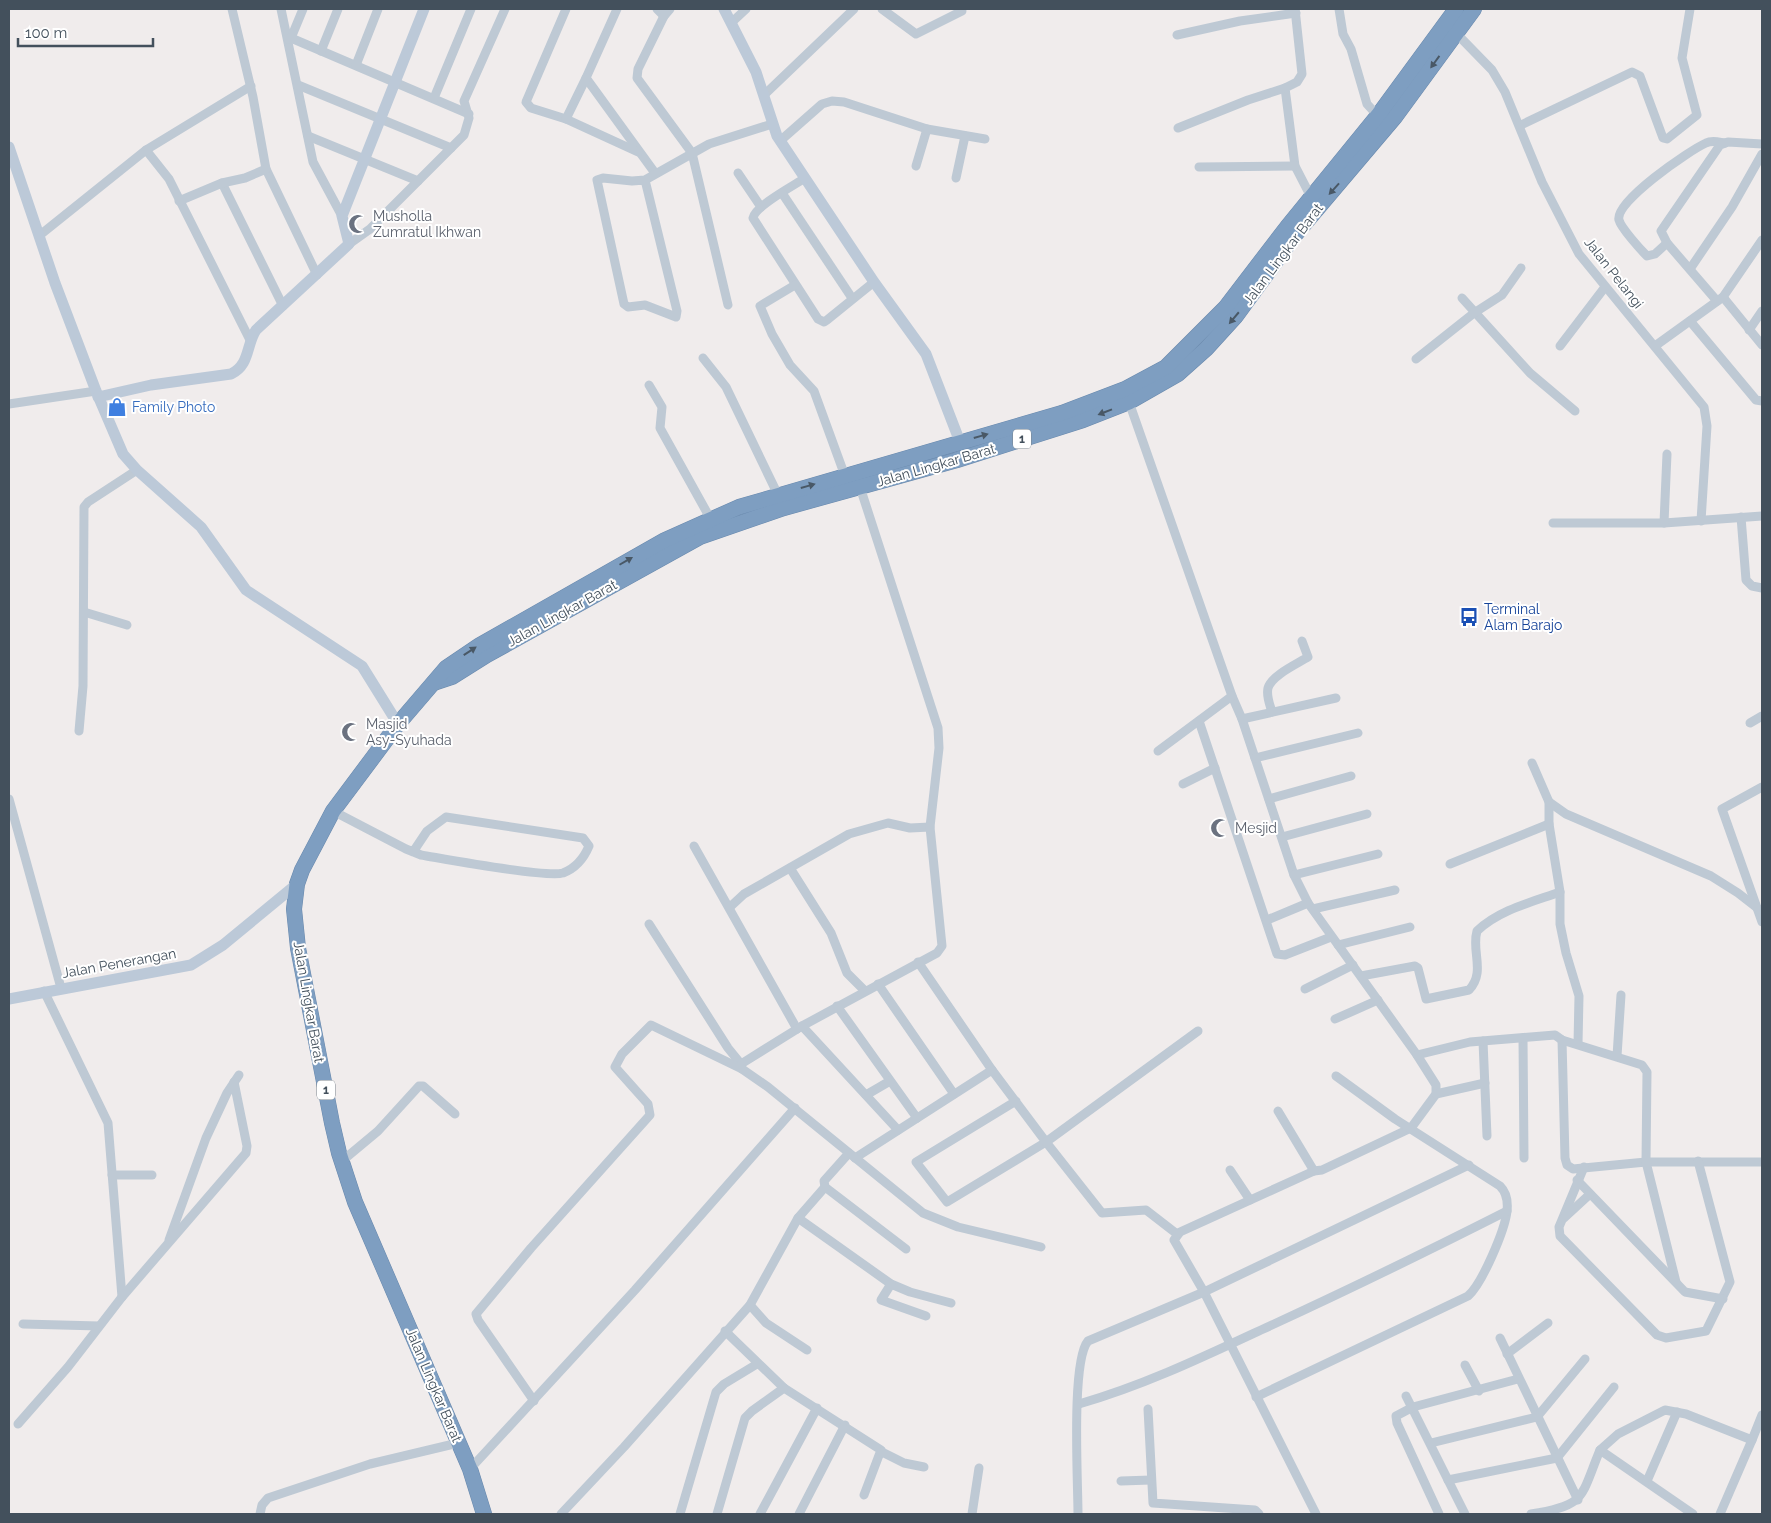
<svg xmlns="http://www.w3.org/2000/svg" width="1771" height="1523" font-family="Raleway,sans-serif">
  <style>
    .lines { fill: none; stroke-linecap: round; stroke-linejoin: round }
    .highway-casing { stroke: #6989ad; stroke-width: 16 }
    .street { stroke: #bec9d4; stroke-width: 9 }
    .secondary { stroke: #bcc9d8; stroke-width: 11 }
    .highway { stroke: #7e9ec1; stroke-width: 15 }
    .oneway { fill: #495866 }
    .labels { text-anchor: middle; stroke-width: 4; stroke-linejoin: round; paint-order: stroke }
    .shield { fill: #fff; stroke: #7b848d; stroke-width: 1 }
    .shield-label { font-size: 12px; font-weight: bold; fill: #43505c }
    .worship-label { font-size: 14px; fill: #5b616d; stroke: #fff; text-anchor: start }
    .street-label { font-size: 14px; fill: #43505c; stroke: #fff }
    .shop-label { font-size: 14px; fill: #366cbe; stroke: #fff; text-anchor: start }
    .transit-label { font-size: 14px; fill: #164399; stroke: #fff; text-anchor: start }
  </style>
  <rect width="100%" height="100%" fill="#f0ecec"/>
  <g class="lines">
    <g class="highway-casing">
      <g id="highway">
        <path d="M434,683l18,-6 35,-22 213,-118 84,-29 173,-48 126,-40 46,-18 49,-28 28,-25 30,-33 59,-81 100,-118 79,-108"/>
        <path d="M484,1514l-14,-45 -115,-267 -16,-49 -7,-30 -34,-175 -4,-39 3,-25 5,-14 31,-59 65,-87 48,-56 34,-23 185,-105 74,-33 323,-94 63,-24 41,-22 59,-59 62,-81 92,-113 77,-105"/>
      </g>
    </g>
    <g class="street">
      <path d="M232,9l21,88 13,72 51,106"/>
      <path d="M281,9l32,153 29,54"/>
      <path d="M566,9l-40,93 5,6 35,11"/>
      <path d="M617,9l-31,69 69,95"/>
      <path d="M657,9l7,7"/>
      <path d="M670,9l-6,7 -26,53 -1,9 55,75 36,152"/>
      <path d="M882,9l34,25 46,-23"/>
      <path d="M1295,9l7,65 -5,8 -12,6 10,78 16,31"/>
      <path d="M1339,9l4,25 8,15 16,55 11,12"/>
      <path d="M731,23l15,-14"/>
      <path d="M1454,31l38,39 13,22 37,90 37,72 125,153 3,19 -6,95"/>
      <path d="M1177,35l63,-14 56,-8"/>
      <path d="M291,38l12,-29"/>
      <path d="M288,39l3,-1 178,76"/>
      <path d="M321,51l17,-42"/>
      <path d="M356,65l22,-56"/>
      <path d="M586,78l-20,41 72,33"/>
      <path d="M298,85l153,63"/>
      <path d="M764,95l90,-86"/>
      <path d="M434,98l37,-89"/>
      <path d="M1521,125l111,-53 8,4 23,62 4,1 30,-24 -15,-57 8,-49"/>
      <path d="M1178,128l70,-28 37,-12"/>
      <path d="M308,136l110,45"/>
      <path d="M780,141l42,-37 10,-3 12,1 83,27 58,10"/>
      <path d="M146,150l23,29 82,163"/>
      <path d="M916,166l11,-37"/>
      <path d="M1199,167l96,-1"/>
      <path d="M738,173l23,34"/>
      <path d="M805,178c-12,8 -50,28 -52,40l65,101 6,3 3,-2 47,-38"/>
      <path d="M956,178l9,-42"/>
      <path d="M645,180l32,131 -1,6 -31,-12 -17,2 -4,-3 -27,-124 6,-2 29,3 13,-1 64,-36 63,-20"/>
      <path d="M222,183l61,123"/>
      <path d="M782,193l70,105"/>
      <path d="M179,201l43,-18 23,-5 21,-9"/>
      <path d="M40,235l106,-85 105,-64"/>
      <path d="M1667,243l-12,11 -8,2c-6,-6 -26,-28 -28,-36 -5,-18 71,-70 87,-77 6,-3 12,-1 19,0"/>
      <path d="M349,244l21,-15 94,-94 5,-17 -5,-17 41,-92"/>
      <path d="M1690,269l42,-62 30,-53"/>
      <path d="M795,285l-35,21 12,28 18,31 24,26 31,85"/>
      <path d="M1723,297l39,48"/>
      <path d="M1462,298l68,75 45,38"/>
      <path d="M1717,301l-50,-58 -6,-12 59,-86 8,-3 34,2"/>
      <path d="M1690,321l66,79 6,1"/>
      <path d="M1749,330l13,-19"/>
      <path d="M1560,346l45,-59"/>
      <path d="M1655,346l68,-49 39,-57"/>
      <path d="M703,358l23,29 52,108"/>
      <path d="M1416,359l58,-46 28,-18 19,-27"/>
      <path d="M649,385l13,22 -2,21 50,90"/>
      <path d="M1129,402l103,294 10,23 52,156 14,28 109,152 19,30v9l-25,34 -89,42 -8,1 -36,-60"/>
      <path d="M9,404l87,-13"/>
      <path d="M1741,517l5,63 6,6 10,2"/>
      <path d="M1553,523h111l98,-7"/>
      <path d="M1664,523l3,-69"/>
      <path d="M84,612l43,13"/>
      <path d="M1272,712c-2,-7 -6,-16 -4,-24 4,-13 29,-24 40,-31l-6,-16"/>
      <path d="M1242,719l94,-21"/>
      <path d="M1199,721l78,233 8,1 46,-18"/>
      <path d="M1750,723l12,-7"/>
      <path d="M79,731l4,-45 1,-179 4,-5 49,-32"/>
      <path d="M1158,751l74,-55"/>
      <path d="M1255,758l103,-25"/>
      <path d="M1532,763l17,39v22l11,68v32l6,29 13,43 -1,48"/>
      <path d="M1183,784l32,-16"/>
      <path d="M1762,787l-40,22 40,113"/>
      <path d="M9,799l52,189"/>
      <path d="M1269,799l82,-23"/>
      <path d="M1549,802l17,12 145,62 27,17 18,14"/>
      <path d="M333,811l73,38 15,6c24,4 124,23 142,18 13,-5 21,-15 26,-27l-6,-8 -137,-21 -19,14 -14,21"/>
      <path d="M1282,837l85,-23"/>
      <path d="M694,846l103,183"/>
      <path d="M1450,864l99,-40"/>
      <path d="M790,868l41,65 16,40 18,18"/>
      <path d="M1294,875l84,-21"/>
      <path d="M730,907l14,-13 105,-60 39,-11 22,5 20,-1"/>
      <path d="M1313,909l82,-19"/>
      <path d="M1267,920l41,-17"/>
      <path d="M649,924l79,124 13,16"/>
      <path d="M1338,945l72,-18"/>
      <path d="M918,962l74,108"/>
      <path d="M1361,976l54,-10 3,2 8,31 43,-9c17,-18 2,-39 8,-59 22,-21 55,-29 83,-39"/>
      <path d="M878,984l76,110"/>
      <path d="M1305,989l48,-24"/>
      <path d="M44,991l64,132 14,174"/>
      <path d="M837,1006l80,112"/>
      <path d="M1335,1019l43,-19"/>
      <path d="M802,1026l96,104"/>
      <path d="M1523,1038l1,120"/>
      <path d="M1562,1040l3,118 2,7 6,4 73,-7h116"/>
      <path d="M1483,1041l4,95"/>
      <path d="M1417,1055l53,-13 85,-7 7,5 80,25 5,7 -1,90 30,120"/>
      <path d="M1617,1056l4,-61"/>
      <path d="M742,1069l-1,-5 61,-38 135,-73 5,-7 -12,-119 9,-79 -1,-20 -78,-241"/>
      <path d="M1436,1094l49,-11"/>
      <path d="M866,1095l24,-14"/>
      <path d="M849,1153l-25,28 1,6 81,62"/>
      <path d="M855,1158l137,-88 54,72 -99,60 -31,-40 100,-61"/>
      <path d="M342,1161l36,-30 41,-45h4l32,28"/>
      <path d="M1584,1167l-25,60 1,9 97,99 9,3 40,-7 24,-49 -32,-121"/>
      <path d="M1230,1170l20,30"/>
      <path d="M1314,1171l-134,61 -6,8 30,52 112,222"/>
      <path d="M112,1175h40"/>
      <path d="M1577,1180l108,112 38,7"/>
      <path d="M798,1218l93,66 19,8 41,11"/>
      <path d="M1564,1218l25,-23"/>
      <path d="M1177,1234l-31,-24 -44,3 -56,-71 152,-111"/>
      <path d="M169,1240l37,-102 21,-45 12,-18"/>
      <path d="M891,1284l-10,16 45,16"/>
      <path d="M750,1305l16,18 41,27"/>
      <path d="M23,1324l76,2"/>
      <path d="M725,1331l59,57 97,62 -17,45"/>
      <path d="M1500,1338l78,162"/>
      <path d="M1507,1354l41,-31"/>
      <path d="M1465,1365l14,26"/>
      <path d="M1406,1396l59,118"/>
      <path d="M1256,1397l212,-101c14,-12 37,-66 39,-85 1,-9 -1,-19 -7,-25l-105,-67 -59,-43"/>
      <path d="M534,1401l-56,-81 -2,-6 55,-66 119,-133 -2,-11 -33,-37 7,-13 29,-29 91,44 26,18 155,126 35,14 83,20"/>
      <path d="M1079,1404c63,-18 122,-46 182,-74 83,-38 165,-78 246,-119"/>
      <path d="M1148,1409l5,94 102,7 4,4"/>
      <path d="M18,1424l50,-57 54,-70 124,-144 1,-7 -13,-64"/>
      <path d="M1431,1443l106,-26 48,-58"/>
      <path d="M1600,1450l93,64"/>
      <path d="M882,1452l22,11 20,4"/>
      <path d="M470,1469l165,-179 160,-182"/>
      <path d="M1448,1480l109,-22 57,-71"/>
      <path d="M1121,1481l30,-1"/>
      <path d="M1647,1481l30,-69"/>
      <path d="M260,1514l2,-9 6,-7 102,-34 88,-21"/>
      <path d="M561,1514l63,-67 126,-142 48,-87 27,-31"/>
      <path d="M680,1514l36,-122 8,-8 33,-20"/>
      <path d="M717,1514l28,-96 7,-7 32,-23"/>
      <path d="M760,1514l57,-106"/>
      <path d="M799,1514l46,-89"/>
      <path d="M972,1514l7,-46"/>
      <path d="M1078,1514c0,-32 -7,-153 10,-173l116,-49 265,-127"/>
      <path d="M1439,1514l-42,-91 -1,-7 17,-9 105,-28"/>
      <path d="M1531,1514c56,-9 49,-16 69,-64l18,-16 47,-24 21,4 66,26 10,-25"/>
      <path d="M1720,1514l32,-74"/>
    </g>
    <g class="secondary">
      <path d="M724,9l32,63 21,64 97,146 52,72 34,88"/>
      <path d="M9,147l46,136 41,108 27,63 14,16 64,57 45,63 116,76 36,58"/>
      <path d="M98,397l53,-12 80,-11c19,-9 15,-29 25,-44l93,-86 -7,-28 82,-207"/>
      <path d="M9,999l182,-34 32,-20 74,-61"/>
    </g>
    <use href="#highway" class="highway"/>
  </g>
  <defs><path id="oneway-solid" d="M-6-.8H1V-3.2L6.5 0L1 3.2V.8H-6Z" transform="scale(1.25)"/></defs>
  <g class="oneway">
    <use href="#oneway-solid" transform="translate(1435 62) rotate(126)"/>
    <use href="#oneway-solid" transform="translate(1334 189) rotate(132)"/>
    <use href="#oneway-solid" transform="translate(1234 318) rotate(130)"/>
    <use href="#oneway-solid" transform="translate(1105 412) rotate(159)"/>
    <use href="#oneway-solid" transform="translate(981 436) rotate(-16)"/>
    <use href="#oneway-solid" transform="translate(808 486) rotate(-16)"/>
    <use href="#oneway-solid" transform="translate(626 561) rotate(-30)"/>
    <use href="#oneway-solid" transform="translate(470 651) rotate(-33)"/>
  </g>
  <defs>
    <g id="mosque-bare" transform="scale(1.5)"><path d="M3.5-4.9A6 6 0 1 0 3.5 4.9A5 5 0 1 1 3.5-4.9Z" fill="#6b7280" stroke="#fff" stroke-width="2.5" paint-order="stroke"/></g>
    <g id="shop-bare" transform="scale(1.5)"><path d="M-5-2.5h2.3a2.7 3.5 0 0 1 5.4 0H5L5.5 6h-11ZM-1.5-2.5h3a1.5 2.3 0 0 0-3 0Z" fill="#3f7fe0" stroke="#fff" stroke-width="2.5" paint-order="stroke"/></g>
    <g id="bus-bare" transform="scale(1.5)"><path d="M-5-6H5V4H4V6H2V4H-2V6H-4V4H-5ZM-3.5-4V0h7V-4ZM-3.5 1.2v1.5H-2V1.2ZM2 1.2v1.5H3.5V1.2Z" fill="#1a4fb4" stroke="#fff" stroke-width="2.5" paint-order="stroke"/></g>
  </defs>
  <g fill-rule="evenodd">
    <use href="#mosque-bare" x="358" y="224"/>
    <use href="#shop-bare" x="117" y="407"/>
    <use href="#bus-bare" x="1469" y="617"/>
    <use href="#mosque-bare" x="351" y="732"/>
    <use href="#mosque-bare" x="1220" y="828"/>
  </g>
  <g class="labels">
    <g class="shield">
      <rect x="1013" y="429.5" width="18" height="19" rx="4"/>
      <rect x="317" y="1080.5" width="18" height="19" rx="4"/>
    </g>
    <g class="shield-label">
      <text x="1022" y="443">1</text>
      <text x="326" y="1094">1</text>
    </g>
    <g class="worship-label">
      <text x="373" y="221">Musholla<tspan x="373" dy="16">Zumratul Ikhwan</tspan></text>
      <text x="366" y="729">Masjid<tspan x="366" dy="16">Asy-Syuhada</tspan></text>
      <text x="1235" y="833">Mesjid</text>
    </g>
    <g class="street-label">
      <text transform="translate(1283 254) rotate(-53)" y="5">Jalan Lingkar Barat</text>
      <text transform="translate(1614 273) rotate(52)" y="5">Jalan Pelangi</text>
      <text transform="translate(936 465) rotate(-16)" y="5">Jalan Lingkar Barat</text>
      <text transform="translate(562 613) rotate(-29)" y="5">Jalan Lingkar Barat</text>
      <text transform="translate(119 963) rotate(-10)" y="5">Jalan Penerangan</text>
      <text transform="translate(309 1002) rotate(80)" y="5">Jalan Lingkar Barat</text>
      <text transform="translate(434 1385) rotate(67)" y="5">Jalan Lingkar Barat</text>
    </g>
    <g class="shop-label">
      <text x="132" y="412">Family Photo</text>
    </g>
    <g class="transit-label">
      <text x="1484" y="614">Terminal<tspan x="1484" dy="16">Alam Barajo</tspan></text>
    </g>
  </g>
  <rect width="1771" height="1523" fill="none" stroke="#43505c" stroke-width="20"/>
  <path d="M18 38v8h135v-8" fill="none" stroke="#43505c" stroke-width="2.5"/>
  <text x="25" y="38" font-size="15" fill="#43505c" stroke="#ffffff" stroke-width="4" paint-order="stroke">100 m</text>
</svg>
